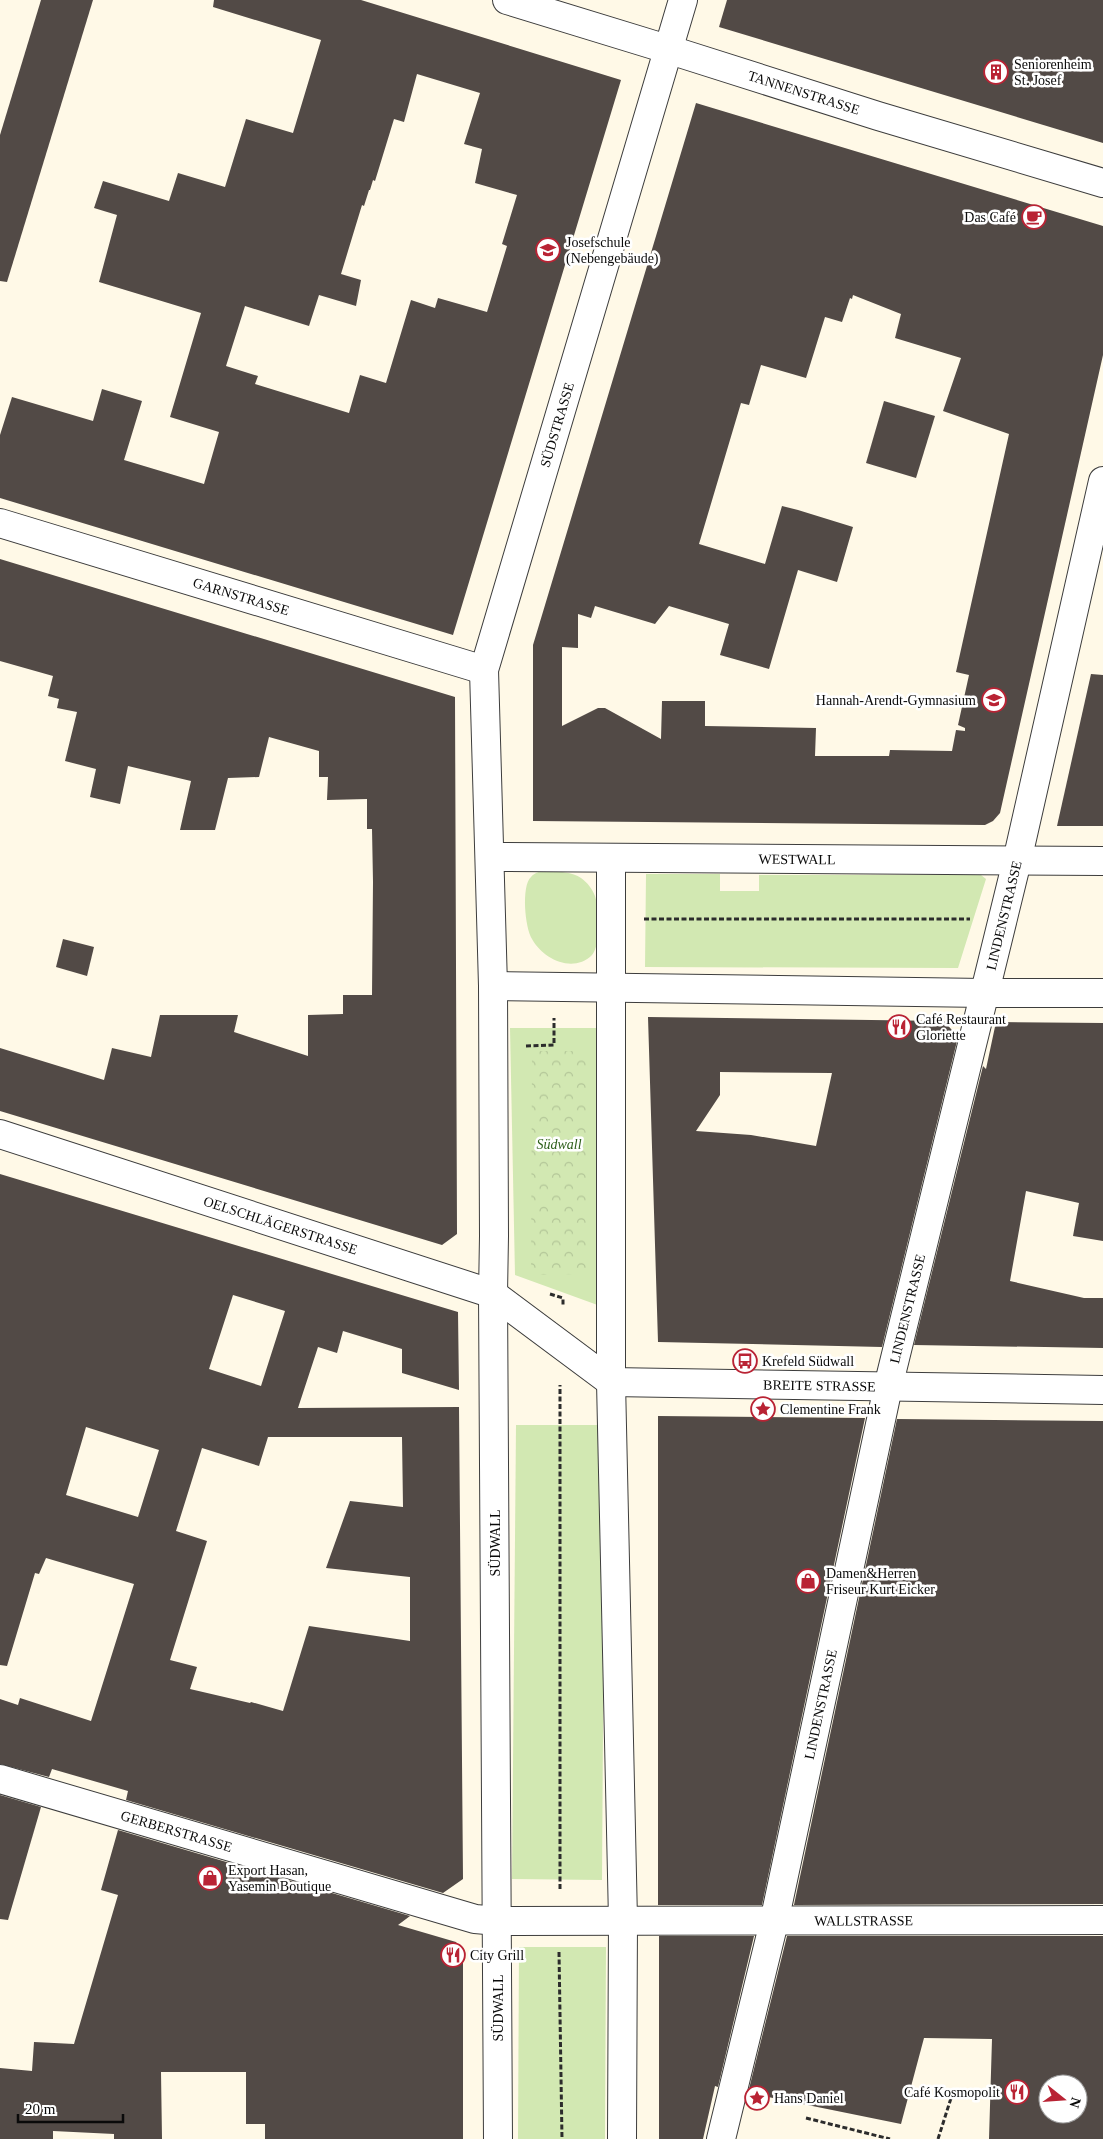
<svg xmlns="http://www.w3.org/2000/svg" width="1103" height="2139" font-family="Georgia,serif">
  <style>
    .grass { fill: #d2e8b2 }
    .park { fill: url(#park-crowns) }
    .building { fill: #524a46; fill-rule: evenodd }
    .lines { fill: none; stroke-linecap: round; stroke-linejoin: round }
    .street-casing { stroke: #3d3d3d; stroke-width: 30 }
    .path { stroke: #2c2c2c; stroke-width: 3; stroke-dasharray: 5 2.5; stroke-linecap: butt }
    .street { stroke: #fff; stroke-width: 28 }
    .labels { text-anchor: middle; stroke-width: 5; stroke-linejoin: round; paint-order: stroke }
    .poi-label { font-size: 14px; fill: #0a0a0a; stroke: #fff; text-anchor: start }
    .street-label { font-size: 14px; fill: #0a0a0a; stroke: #fff }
    .park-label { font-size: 14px; font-style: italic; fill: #2e601b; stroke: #fff }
  </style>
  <defs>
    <pattern id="park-crowns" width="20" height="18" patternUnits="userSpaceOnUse" patternTransform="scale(1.25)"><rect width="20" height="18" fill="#d2e8b2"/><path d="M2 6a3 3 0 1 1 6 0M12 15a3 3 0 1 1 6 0" fill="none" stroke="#b3c698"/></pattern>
  </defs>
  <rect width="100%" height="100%" fill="#fff9e7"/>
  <g class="grass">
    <path d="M548,870c10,2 25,2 33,8 6,4 12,12 14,18 4,12 6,50 -3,59 -19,19 -49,4 -60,-16 -7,-11 -11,-53 -1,-62 4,-5 11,-6 17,-7z"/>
    <path d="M646,874h74v17h39v-16h222l5,4 -28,89 -313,-1z"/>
    <path d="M510,1028h90l3,279 -88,-32z"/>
    <path d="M516,1425h89l-3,455 -90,-1z"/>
    <path d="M519,1947h87l-1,192h-87z"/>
  </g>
  <path class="park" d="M532,1051h55l-1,223 -55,1z"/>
  <g class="building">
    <path d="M41,0h52l-86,282 -7,-1v-146z"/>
    <path d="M214,0h147l260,80 -168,555 -453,-137v-63l12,-38 81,24 9,-32 40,12 -18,59 80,24 15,-52 -49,-15 31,-104 -102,-31 18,-67 -23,-7 9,-27 66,20 9,-28 47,14 21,-68 47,14 28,-93 -108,-33zM417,74l63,19 -16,51 18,5 -7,34 42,12 -15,49 5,2 -20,66 -49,-14 -3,10 -24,-8 -25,83 -26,-8 -11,38 -94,-29 3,-8 -32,-10 19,-60 64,20 10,-31 37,11 5,-26 -20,-6 21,-69 2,1 5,-16h1l3,-10 2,1 19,-62 10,3z"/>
    <path d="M727,0h376v143l-384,-116z"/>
    <path d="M696,103l407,123v129l-103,458 -7,8 -8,4 -452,-4v-176zM853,295l48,19 -6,24 66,20 -18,53 66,23 -53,238 13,3 -11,50 7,3v3l-9,-1 -4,21 -62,-1 -1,6h-74l1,-28 -111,-2v-25h-43l-1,38 -56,-31h-7l-36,18v-79l16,1v-34l13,4 4,-12 60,18 14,-18 60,18 -9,31 49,14 29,-99 39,12 16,-55 -55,-17 -16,-4 -17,58 -66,-20 42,-141 8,2 12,-40 45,13 19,-61 17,5 8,-24 2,1z"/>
    <path d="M884,401l51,15 -19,62 -50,-15z"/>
    <path d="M0,559l455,138 2,537 -15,11 -442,-134v-63l104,32 8,-32 39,9 9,-42h78l-4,17 74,24v-41l35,-1v-19h29l1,-113 -1,-53h-5v-30l-40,1 1,-23h-9v-26l-50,-14 -10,40 -31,1 -13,52h-35l11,-49 -63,-15 -8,38 -30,-7 6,-28 -31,-8 12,-49 -20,-4 2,-9 -11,-3 5,-20 -53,-15z"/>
    <path d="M1091,674l12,1v151h-46z"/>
    <path d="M63,939l31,8 -7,29 -31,-9z"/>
    <path d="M648,1017l296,4 14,16 -76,310 -224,-5zM720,1072l112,1 -16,73 -65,-11 -55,-4 24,-36z"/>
    <path d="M996,1022l107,1v218l-30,-5 6,-33 -53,-12 -16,90 74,17h19v50l-189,-3 69,-279 3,3z"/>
    <path d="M0,1174l458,138 1,78 -57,-17v-24l-59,-18 -6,22 -19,-6 -20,61 161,-1 4,472 -20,14 -317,-93 2,-9 -31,-9 -45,-13 -3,8 -49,-13v-65l18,6 2,-7 71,23 43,-137 -88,-26 -7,16 -4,-1 -28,93 -7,-1zM233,1295l52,16 -24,75 -52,-17zM86,1427l73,23 -21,67 -72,-22zM268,1437h134l1,70 -53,-6 -24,67 84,9v64l-101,-15 -26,85 -32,-9 -1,1 -60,-14 7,-22 -27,-7 37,-119 -31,-10 26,-83 57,18z"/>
    <path d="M658,1416l207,2 -103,487h-104z"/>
    <path d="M897,1419l206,2v483l-309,1z"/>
    <path d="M0,1795l41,12 -33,113 -8,-1z"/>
    <path d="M118,1830l292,86 -12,9 58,17 7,11v186h-198v-15h-19v-52h-85l1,67h-48v-5l-61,-3v8h-53v-71l32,3 2,-29 40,2 44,-149 -17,-5z"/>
    <path d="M659,1936h95l-36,151 -3,-1 -12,53h-44z"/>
    <path d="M787,1936h316v203h-114l3,-100 -68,-1 -23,86 -153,-31zM1048,2084h30v30h-30z"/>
  </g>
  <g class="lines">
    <g class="street-casing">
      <g id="street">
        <path id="s1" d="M507,0l160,49 211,67 225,67"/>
        <path id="s2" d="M0,523l484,147"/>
        <path id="s3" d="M491,857l612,4"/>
        <path d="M611,858v524l12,538 -1,219"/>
        <path d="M493,986l491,7h119"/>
        <path id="s4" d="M0,1134l493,160 118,88 492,8"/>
        <path id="s5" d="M0,1779l475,140 23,2 605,-1"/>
        <path id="s6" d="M498,2139l-5,-845 1,-58 -1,-250 -9,-316 199,-670"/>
        <path id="s7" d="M721,2139l53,-217 114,-535 129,-526 86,-380"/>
      </g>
    </g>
    <g class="path">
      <path d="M644,919h326"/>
      <path d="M526,1046l28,-1v-27"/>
      <path d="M550,1294l13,4v8"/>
      <path d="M560,1889v-504"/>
      <path d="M559,1952l3,187"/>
      <path d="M806,2118l84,21"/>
      <path d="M938,2139l14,-44h36"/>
    </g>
    <use href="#street" class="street"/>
  </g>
  <defs>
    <g id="building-ring" transform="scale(1.25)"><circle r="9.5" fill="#fff" stroke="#b92334" stroke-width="1.5"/><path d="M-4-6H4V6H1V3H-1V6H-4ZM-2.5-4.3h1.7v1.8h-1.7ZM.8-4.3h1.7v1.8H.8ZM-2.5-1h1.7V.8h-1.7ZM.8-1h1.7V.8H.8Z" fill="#b92334"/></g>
    <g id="cafe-ring" transform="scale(1.25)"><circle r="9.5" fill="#fff" stroke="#b92334" stroke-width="1.5"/><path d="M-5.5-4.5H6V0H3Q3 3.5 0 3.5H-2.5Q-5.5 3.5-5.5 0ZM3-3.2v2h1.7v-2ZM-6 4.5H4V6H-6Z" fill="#b92334"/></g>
    <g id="school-ring" transform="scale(1.25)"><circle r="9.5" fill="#fff" stroke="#b92334" stroke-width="1.5"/><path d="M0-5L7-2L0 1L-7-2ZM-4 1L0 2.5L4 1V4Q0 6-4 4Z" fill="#b92334"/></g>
    <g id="restaurant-ring" transform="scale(1.25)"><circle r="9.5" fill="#fff" stroke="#b92334" stroke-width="1.5"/><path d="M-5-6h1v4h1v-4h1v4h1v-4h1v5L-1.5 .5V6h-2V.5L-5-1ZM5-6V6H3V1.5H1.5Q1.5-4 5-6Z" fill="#b92334"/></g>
    <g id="bus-ring" transform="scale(1.25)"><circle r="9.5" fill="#fff" stroke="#b92334" stroke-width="1.5"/><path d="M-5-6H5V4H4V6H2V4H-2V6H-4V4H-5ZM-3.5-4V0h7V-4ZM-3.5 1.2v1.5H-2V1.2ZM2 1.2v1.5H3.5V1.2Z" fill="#b92334"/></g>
    <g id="sight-ring" transform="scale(1.25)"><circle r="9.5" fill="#fff" stroke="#b92334" stroke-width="1.5"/><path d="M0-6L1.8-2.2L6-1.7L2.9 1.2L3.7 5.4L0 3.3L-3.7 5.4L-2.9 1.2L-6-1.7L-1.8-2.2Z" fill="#b92334"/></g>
    <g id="shop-ring" transform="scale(1.25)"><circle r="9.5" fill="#fff" stroke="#b92334" stroke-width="1.5"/><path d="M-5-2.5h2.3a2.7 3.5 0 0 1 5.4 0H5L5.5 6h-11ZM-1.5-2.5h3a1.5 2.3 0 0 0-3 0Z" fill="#b92334"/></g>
  </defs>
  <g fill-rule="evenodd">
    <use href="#building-ring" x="996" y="72"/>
    <use href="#cafe-ring" x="1034" y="217"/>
    <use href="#school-ring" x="548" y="250"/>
    <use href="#school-ring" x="994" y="700"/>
    <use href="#restaurant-ring" x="899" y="1027"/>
    <use href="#bus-ring" x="745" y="1361"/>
    <use href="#sight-ring" x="763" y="1409"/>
    <use href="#shop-ring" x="808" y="1581"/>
    <use href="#shop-ring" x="210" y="1878"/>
    <use href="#restaurant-ring" x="453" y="1955"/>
    <use href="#restaurant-ring" x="1017" y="2092"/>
    <use href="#sight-ring" x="757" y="2098"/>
  </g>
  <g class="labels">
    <g class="poi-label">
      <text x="1014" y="69">Seniorenheim<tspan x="1014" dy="16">St. Josef</tspan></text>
      <text x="1016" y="222" text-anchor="end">Das Café</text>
      <text x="566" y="247">Josefschule<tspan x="566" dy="16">(Nebengebäude)</tspan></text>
      <text x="976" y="705" text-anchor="end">Hannah-Arendt-Gymnasium</text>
      <text x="916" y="1024">Café Restaurant<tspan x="916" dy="16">Gloriette</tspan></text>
      <text x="762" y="1366">Krefeld Südwall</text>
      <text x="780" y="1414">Clementine Frank</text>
      <text x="826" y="1578">Damen&amp;Herren<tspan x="826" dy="16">Friseur Kurt Eicker</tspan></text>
      <text x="228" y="1875">Export Hasan,<tspan x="228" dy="16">Yasemin Boutique</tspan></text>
      <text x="470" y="1960">City Grill</text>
      <text x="1000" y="2097" text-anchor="end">Café Kosmopolit</text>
      <text x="774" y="2103">Hans Daniel</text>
    </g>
    <g class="street-label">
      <text dy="5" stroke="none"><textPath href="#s1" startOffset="311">TANNENSTRASSE</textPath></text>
      <text dy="5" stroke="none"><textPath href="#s6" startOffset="1725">SÜDSTRASSE</textPath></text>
      <text dy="5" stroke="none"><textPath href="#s2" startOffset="252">GARNSTRASSE</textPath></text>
      <text dy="5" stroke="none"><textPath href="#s3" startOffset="306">WESTWALL</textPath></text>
      <text dy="5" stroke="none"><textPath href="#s7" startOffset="1256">LINDENSTRASSE</textPath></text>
      <text dy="5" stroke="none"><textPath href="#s4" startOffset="295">OELSCHLÄGERSTRASSE</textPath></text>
      <text dy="5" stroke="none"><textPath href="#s7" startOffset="851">LINDENSTRASSE</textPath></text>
      <text dy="5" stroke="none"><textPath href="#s4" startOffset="874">BREITE STRASSE</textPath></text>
      <text transform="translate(495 1543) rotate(-90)" y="5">SÜDWALL</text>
      <text dy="5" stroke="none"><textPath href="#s7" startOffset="446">LINDENSTRASSE</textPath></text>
      <text dy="5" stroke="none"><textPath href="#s5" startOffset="184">GERBERSTRASSE</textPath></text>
      <text dy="5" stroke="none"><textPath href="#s5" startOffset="884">WALLSTRASSE</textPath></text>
      <text transform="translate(498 2008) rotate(-90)" y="5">SÜDWALL</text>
    </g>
    <g class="park-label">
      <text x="559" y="1149">Südwall</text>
    </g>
  </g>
  <g transform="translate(1063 2099) rotate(107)"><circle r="24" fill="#ffffff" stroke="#9d9d9d"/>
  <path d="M0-4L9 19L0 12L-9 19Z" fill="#b92334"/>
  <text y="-8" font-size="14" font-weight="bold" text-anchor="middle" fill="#0a0a0a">N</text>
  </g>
  <path d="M18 2114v8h105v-8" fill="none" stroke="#0a0a0a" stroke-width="2.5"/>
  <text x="25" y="2114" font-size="15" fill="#0a0a0a" stroke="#ffffff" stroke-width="4" paint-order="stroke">20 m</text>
</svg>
